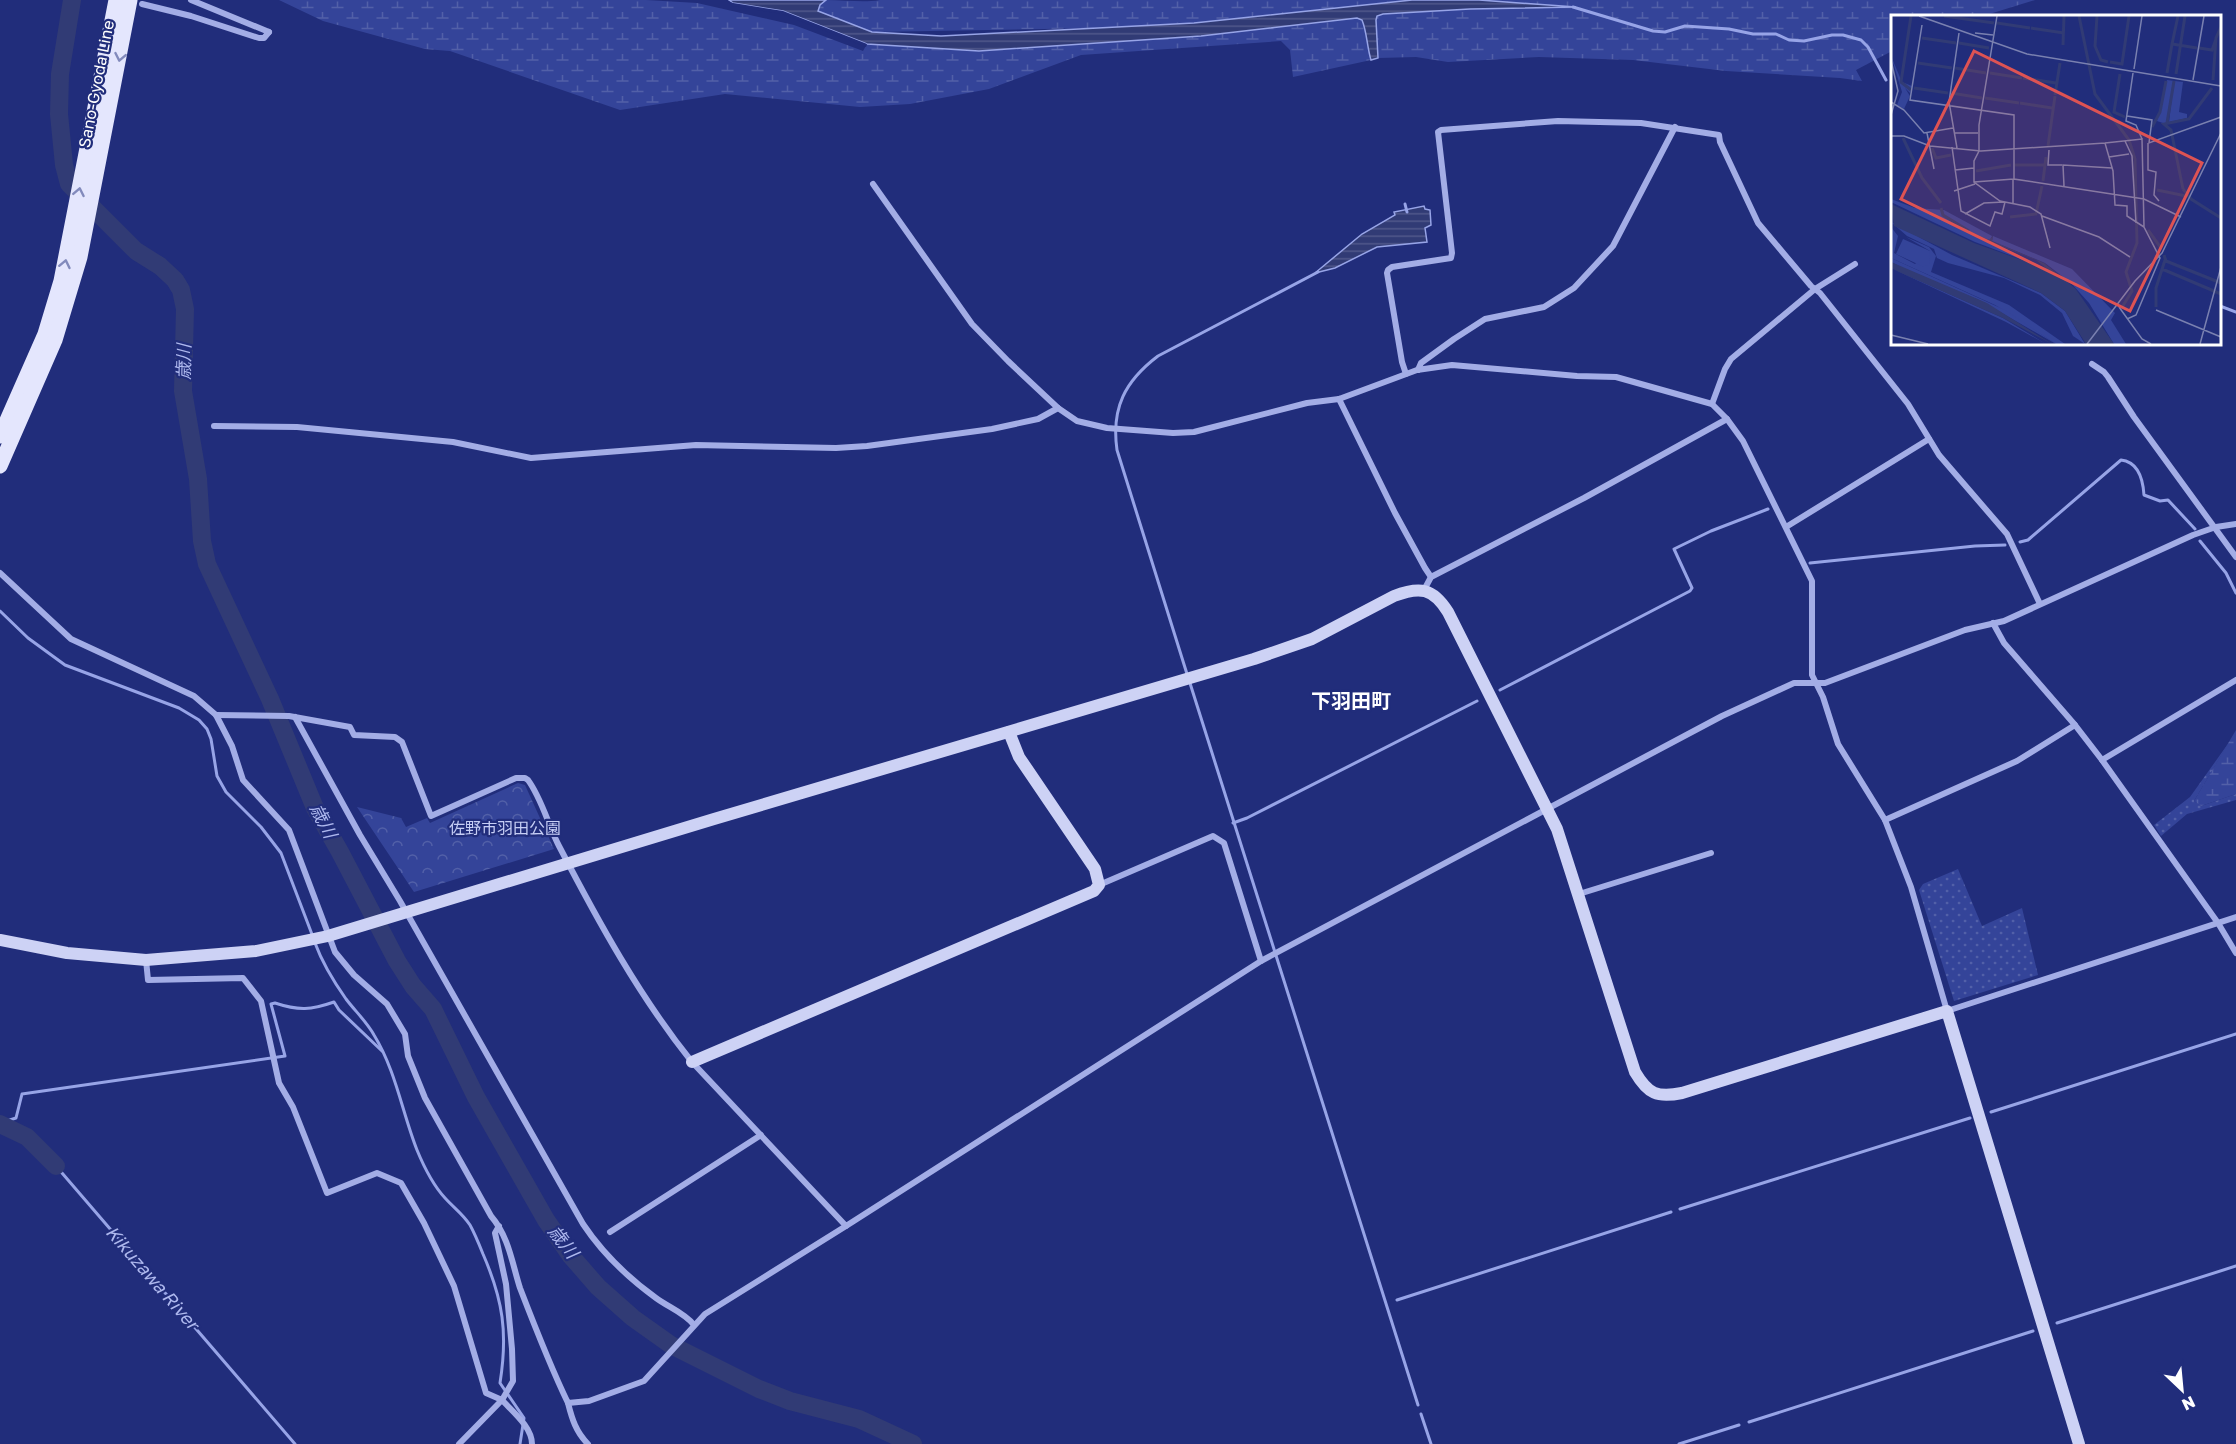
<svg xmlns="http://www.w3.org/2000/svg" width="2236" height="1444" font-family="'Golos Text','Noto Sans JP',sans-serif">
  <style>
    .grass { fill: url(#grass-dots) }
    .wetland { fill: url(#wetland-marsh) }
    .park { fill: url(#park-crowns) }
    .water { fill: url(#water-rules); stroke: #97a4e7; stroke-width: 1.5 }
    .pier { fill: #212d7b }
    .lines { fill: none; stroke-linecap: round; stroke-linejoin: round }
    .stream { stroke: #97a4e7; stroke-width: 3 }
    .river { stroke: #313b75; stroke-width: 18 }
    .street { stroke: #a3ade6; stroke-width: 6 }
    .secondary { stroke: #cdd2f5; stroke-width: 12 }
    .primary { stroke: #e4e6fd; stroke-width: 15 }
    .oneway { stroke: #828abc }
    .labels { text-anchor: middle; stroke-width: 4.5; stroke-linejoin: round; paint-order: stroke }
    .street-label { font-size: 16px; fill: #fff; stroke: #212d7b }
    .park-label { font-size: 16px; fill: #c6cef5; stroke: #212d7b }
    .water-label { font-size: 18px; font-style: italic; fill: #aeb8ee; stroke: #212d7b }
    .quarter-label { font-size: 20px; font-weight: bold; fill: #fff; stroke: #212d7b }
    .inset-river { fill: none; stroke: #313b75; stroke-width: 3 }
    .inset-road { fill: none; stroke: #7a81b0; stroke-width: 1.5 }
    .view { fill: #de5353; fill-opacity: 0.15; stroke: #de5353; stroke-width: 3 }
    .inset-edge { fill: none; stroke: #fff; stroke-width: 3 }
  </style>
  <defs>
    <pattern id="grass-dots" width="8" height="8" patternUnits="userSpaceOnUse" patternTransform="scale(1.5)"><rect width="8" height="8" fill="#344499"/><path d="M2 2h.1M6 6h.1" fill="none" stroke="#5260a8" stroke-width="1.8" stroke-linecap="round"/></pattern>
    <pattern id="wetland-marsh" width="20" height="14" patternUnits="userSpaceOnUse" patternTransform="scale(1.5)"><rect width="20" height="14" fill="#344499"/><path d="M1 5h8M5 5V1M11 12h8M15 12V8" fill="none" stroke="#5260a8"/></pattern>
    <pattern id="park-crowns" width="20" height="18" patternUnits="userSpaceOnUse" patternTransform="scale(1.5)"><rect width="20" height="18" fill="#344499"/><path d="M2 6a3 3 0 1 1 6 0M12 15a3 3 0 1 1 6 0" fill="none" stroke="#5260a8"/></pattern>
    <pattern id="water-rules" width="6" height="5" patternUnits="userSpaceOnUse" patternTransform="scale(1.5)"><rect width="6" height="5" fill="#313b75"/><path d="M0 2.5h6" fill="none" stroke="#50588a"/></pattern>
  </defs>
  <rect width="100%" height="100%" fill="#212d7b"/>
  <g class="grass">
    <path d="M2230,741l-36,60 7,5 35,-12v6l-49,14 -26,22 -7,-11 36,-28z"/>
    <path d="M1958,869l24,57 40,-18 16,67 -84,26 -35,-111 4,-6z"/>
  </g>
  <g class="wetland">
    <path d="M279,0h367l51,3 97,22 69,26 4,-7 112,7 222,-15 156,-18 5,2c5,12 5,27 9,40l-78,17 -3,-27 -9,-9 -200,14 -92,34 -79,15 -50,3 -135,-13 -105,16 -170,-59 -25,-2 -102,-28z"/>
    <path d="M826,0c18,0 38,3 54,0h532l-218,23 -96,5 -226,4 -54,-21 2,-6z"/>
    <path d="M1479,0h556l-52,16h-91v35l-36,19 6,11 -22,-3 -114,-7 -93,-11 -94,-3 -91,5 -32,-5 -38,1 -2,-38 1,-4 6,-2 87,-5 95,-2z"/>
    <path d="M2236,730v64l-35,12 -7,-5z"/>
  </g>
  <path class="park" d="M518,783l7,2 29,64 -140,43 -57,-85 44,11 5,9 21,-9 3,5z"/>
  <g class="water">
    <path d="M729,0h97l-6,5 -2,6 54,21 69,4 253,-13 218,-23h67l97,7 -106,2 -87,5 -6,2 -1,4 2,38 -7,2c-4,-13 -4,-28 -9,-40l-5,-2 -156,18 -222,15 -112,-7 -84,-33 -50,-8z"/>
    <path d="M1424,206l1,3 5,1 1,15 -6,3 2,14 -50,5 -42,21 -20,5 47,-39 33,-19 -1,-3z"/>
  </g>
  <path class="pier" d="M726,0l7,3 50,8 84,33 -1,3 -84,-33 -50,-8z"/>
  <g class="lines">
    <g class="stream">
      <path d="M1573,7l80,24 12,1 20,-6 44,3 24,5h23l13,6 15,1 28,-6h11l18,5 7,7 18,33"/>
      <path d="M1405,204l2,8"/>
      <path d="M2220,306l16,6"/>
      <path d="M2200,541l26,32 10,20"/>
      <path d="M2020,542l8,-2 93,-80c18,2 22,20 23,35l16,6 8,-1 27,29"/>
      <path d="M1810,563l165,-17 30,-1"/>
      <path d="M0,611l28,27 37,27 114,43 20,12 8,9 4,10 6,37 9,16 35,35 20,26 32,84"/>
      <path d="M1187,674l-70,-224c-6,-42 8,-69 41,-94l160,-84"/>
      <path d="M1189,680l229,725"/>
      <path d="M1500,690l190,-99 2,-3 -18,-39 37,-18 57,-22"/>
      <path d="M1233,823l14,-5 230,-117"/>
      <path d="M315,943c7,19 19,39 31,56 9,12 21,23 28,36 22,36 28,77 43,115 7,17 16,35 28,48 8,9 18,16 25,27 5,9 9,19 13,29 20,46 25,79 17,129l24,35 -4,26"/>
      <path d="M1991,1112l245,-78"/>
      <path d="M0,1123l16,-5 6,-24 263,-38 -14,-52 4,-1c24,8 36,7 59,-1l5,8 43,41"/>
      <path d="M56,1166l239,278"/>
      <path d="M1680,1209l290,-91"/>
      <path d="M1397,1300l274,-88"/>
      <path d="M2057,1323l179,-57"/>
      <path d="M1421,1414l10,30"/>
      <path d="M1749,1422l284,-91"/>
      <path d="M1679,1444l60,-19"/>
    </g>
    <g class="river">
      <path d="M72,0l-12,74 -1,40 5,51 5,19 67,67 24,15 15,14 6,10 4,19 -2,82 15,88 4,62 5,23 63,135 45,109 25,44 57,109 16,25 20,23 43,88 70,123 25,36 27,31 35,31 38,27 88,44 31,12 69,18 54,25"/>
      <path d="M0,1124l27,13 29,29"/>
    </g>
    <g class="street">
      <path d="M191,0l78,32"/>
      <path d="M142,4l49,12 68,22h5l5,-6"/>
      <path d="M873,184l99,140 36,37 50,47 19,13 30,7 66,5 21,-1 113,-29 32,-4 78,-29 35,-5 125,11 39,1 96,27 15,15 16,22 69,140v94l11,22 15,47 47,76 26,67 36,124 289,-94"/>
      <path d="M2092,364l12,8 4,5 26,40 102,140"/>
      <path d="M1418,370l3,-7 33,-24 31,-20 59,-12 30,-19 39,-42 62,-119"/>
      <path d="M1406,374l-4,-12 -15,-89 1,-3 4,-3 59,-9 1,-5 -14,-121 3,-2 117,-9 83,2 78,12 1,7 38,81 53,63 9,7 88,111 31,51 68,79 33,70"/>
      <path d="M1339,399l56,114 30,55 6,9"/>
      <path d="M1712,404l13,-35 6,-10 84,-70 40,-25"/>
      <path d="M214,426l83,1 156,15 78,16 165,-13 140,3 31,-2 125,-17 46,-10 20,-11"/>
      <path d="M1786,527l143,-88"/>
      <path d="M0,573l71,66 123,57 22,19 16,31 11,34 46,50 46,122 19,23 33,29 18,30 3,22 17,42 66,118c18,21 21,47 29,72 15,39 30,78 48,115l21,-2 55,-20 61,-67 141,-88"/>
      <path d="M1424,590l7,-13 153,-79 143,-79"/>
      <path d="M1993,623l11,20 71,82 27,35 116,163 18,30"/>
      <path d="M216,715l73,1 61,11 4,8 41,2 7,5 29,74 85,-38h9l3,2c14,19 20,45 31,66 39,75 80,150 133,216l154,164 415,-265 461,-245 72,-33h31l140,-53 39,-9 189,-86 23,-8 20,-3"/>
      <path d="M295,717l65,118 40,66 183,323c20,30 44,53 73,74 12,9 29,15 38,27"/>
      <path d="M2102,760l134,-80"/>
      <path d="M1885,820l132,-59 58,-36"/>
      <path d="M1099,885l114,-49 11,7 37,118"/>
      <path d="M1579,894l132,-41"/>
      <path d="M146,960l2,20 95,-2 18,23 18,82 14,24 34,86 50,-20 24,10 23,40 30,63 32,107 16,7 11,-19 -1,-32 -6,-65 -11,-51 4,-7"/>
      <path d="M610,1232l151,-97"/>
      <path d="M568,1403c4,16 8,29 20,41"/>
      <path d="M459,1444l43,-44c11,12 30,27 30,44"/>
    </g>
    <g class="secondary">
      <path d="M0,940l67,13 79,7 110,-9 72,-15 386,-117 540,-160 58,-20 82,-43c26,-10 39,-8 54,16l109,217 78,243c13,22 22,26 47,21l265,-82 132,433"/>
      <path d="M692,1062l402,-171 5,-6 -4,-16 -76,-112 -10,-25"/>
    </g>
    <g class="primary">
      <path d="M0,436l45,-102 16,-53 55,-281"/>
      <path d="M0,466l55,-126 25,-83 50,-257"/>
    </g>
  </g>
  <defs><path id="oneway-chevron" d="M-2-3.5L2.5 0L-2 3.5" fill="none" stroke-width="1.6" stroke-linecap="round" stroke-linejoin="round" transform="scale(1.5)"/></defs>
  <g class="oneway">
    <use href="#oneway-chevron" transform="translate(120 57) rotate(101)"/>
    <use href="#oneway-chevron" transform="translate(79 192) rotate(-79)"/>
    <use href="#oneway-chevron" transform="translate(65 264) rotate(-78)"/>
  </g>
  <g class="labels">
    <g class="street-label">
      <text transform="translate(96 84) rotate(-79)" y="6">Sano-Gyoda Line</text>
    </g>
    <g class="park-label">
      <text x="505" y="834">佐野市羽田公園</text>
    </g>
    <g class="water-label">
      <text transform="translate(184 362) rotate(-89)" y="6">歳川</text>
      <text transform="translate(323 821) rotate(63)" y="6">歳川</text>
      <text transform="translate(563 1242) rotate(52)" y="6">歳川</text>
      <text transform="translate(152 1278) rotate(49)" y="6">Kikuzawa River</text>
    </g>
    <g class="quarter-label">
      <text x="1351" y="708">下羽田町</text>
    </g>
  </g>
  <g transform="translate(1891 15)">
    <rect width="330" height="330" fill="#212d7b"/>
    <path d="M0,41l11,26 10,4 -2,7 -5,-5 5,8 -6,13 -7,-4 5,-13zM276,65l16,2 -4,30 8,2v4l-18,4 3,-25 -5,26h-4l-6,-2zM0,212l7,9 -4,17 21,11 15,-13 -24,-14 23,10 7,9 -5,16 78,33 56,39h-9l-61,-39 -104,-47z" fill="#344499"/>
    <path d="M0,184l24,9 29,2 48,26 -2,4 -10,-2 67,31 -72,-27 -84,-40zM0,207l61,33 89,38 24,18 20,33 -12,-8 -11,-23 -22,-18 -36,-17 -56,-15 -11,-5 -3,-9 -27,-13zM102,221l79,33 43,44 -4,7 15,24h-12l-25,-41 -18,-20 -26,-20 -53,-22zM0,243l114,52 51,34 -77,-44 -64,-26 -24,-12zM0,253l112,50 43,26 -40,-22z" fill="#344499"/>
    <path d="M12,224l27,12 -1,13 -5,3 -28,-13z" fill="#344499"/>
    <path d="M0,189l83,39 73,26 -11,-9 -51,-20 -16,-9 20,9 4,-4 -1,5 52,22 31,25 39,56h-28l-21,-33 -24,-18 -147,-67zM0,247l96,41 65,41 -49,-26 -104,-46 -8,-4z" fill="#313b75"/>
    <path class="inset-river" d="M20,1l-10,66 10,8M53,1l50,7M188,1l16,78 34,46 6,19 2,84 -11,29 6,19 -11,18M206,1l-2,30 6,14 7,2M106,8l33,5M140,13l33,5M31,23l34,5M68,28l30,5M281,29l6,-28M172,30l1,-29M308,33l13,2 4,-11M219,47l12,2 7,-48M27,48l34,5M64,53l31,5M99,58l32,5M276,58l5,-29 25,4M229,59l-6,38 11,5M285,59l9,-58M132,63l33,5M322,65l3,-42 5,-11M23,73l34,5M60,78l31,5M164,80l5,-32M94,83l34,5M129,88l32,5M276,108l7,-42M261,112l8,-15 6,-31M12,123l19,40 19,25M157,131l7,-50M41,133l4,10 15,-3M124,150h30M85,156l35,-6M152,166l3,-24M292,174l-12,-59 -7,-6 25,-5 23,-31M292,174l8,10 30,19M266,175l29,6M50,193l2,7 26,16M119,202l26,-3 6,-28M257,215l13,18M273,240l2,6 55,22M271,254l59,25M265,292v-19l9,-28"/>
    <path class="inset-road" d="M28,1l108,38 194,32M106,1l-18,109v26l-5,10v21l26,19 30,6 11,7 9,34M31,10l-12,75 104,15v64l130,20 37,18M84,18l18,2M0,45l7,31 -7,24M243,54l8,-53M242,58l-7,48 10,4 6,14M302,65l11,-64M0,87l13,8 20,23 29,-5M236,101l25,4 -3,23 72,-26M36,118l7,36M63,118h24M0,121h13l26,10 51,5 124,-8 8,28 2,34 12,1v10l17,11M234,126l7,15 4,67M214,128l37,-4 2,88 16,31 -24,57 -9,4M257,128v27l8,2 -2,23 5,6M61,132l9,64 29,15 5,-14 7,2 3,-12M66,133l-8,-46 10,-69M158,135l-1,15h14M218,142l20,-3M64,155l19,-2M122,165v23M83,167l40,-3M173,171l-1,-21 49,3M63,176l21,-7M74,199l19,-11 20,-1M151,201l57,21 31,20M228,292l23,32 9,5M265,295l65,27M0,320l37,9M196,329l48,-63 27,-28 59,-120M309,329l21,-77"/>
    <path class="view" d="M83,36l228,112 -72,148 -229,-112z"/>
    <rect width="330" height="330" class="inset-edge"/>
  </g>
  <g transform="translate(2182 1390) rotate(154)" stroke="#212d7b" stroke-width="4.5" paint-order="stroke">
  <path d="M0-4.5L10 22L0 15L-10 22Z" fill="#ffffff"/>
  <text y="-9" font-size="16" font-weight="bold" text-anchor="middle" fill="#ffffff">N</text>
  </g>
</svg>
